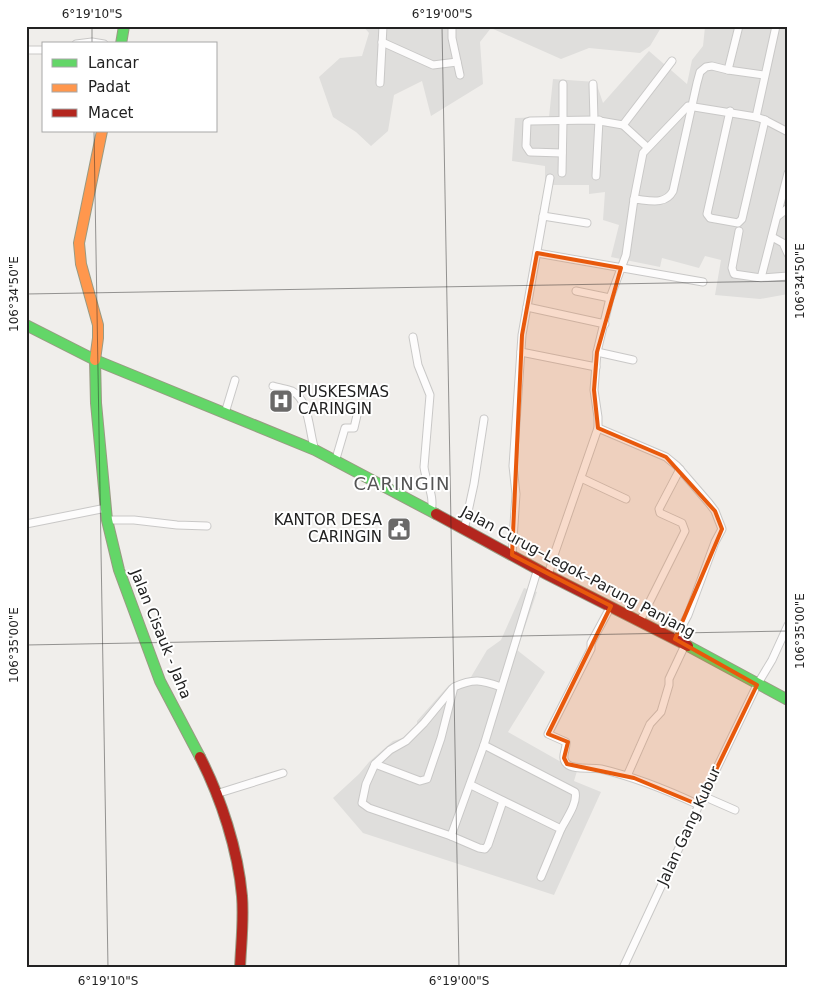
<svg xmlns="http://www.w3.org/2000/svg" width="814" height="994" font-family="'DejaVu Sans',sans-serif">
  <style>
    .residential { fill: #dfdedc }
    .lines { fill: none; stroke-linecap: round; stroke-linejoin: round }
    .street-casing { stroke: #c9c8c7; stroke-width: 9 }
    .fast-casing { stroke: #999a82; stroke-width: 12 }
    .slow-casing { stroke: #999a82; stroke-width: 12 }
    .jam-casing { stroke: #999a82; stroke-width: 12 }
    .street { stroke: #fdfcfc; stroke-width: 7 }
    .fast { stroke: #63d668; stroke-width: 10 }
    .slow { stroke: #ff974d; stroke-width: 10 }
    .jam { stroke: #b3261e; stroke-width: 10 }
    .marked { fill: #e8590c; fill-opacity: 0.2; stroke: #e8590c; stroke-width: 4; stroke-linejoin: round }
    .ticks { fill: none; stroke: #222; stroke-width: 1; stroke-opacity: 0.45 }
    .labels { text-anchor: middle; stroke-width: 4; stroke-linejoin: round; paint-order: stroke }
    .poi-label { font-size: 15px; fill: #222; stroke: #fff; text-anchor: start }
    .street-label { font-size: 15px; fill: #222; stroke: #fff }
    .quarter-label { font-size: 18px; letter-spacing: 1px; fill: #555; stroke: #fff }
    .neatline { fill: none; stroke: #222; stroke-width: 2 }
    .ticks-label { font-size: 12px; text-anchor: middle; fill: #222 }
  </style>
  <rect width="100%" height="100%" fill="#f0eeeb"/>
  <g class="residential">
    <path d="M363,26h299l-12,20 -10,7 -51,-5 -28,11 -70,-31 -11,14 3,42 -52,32 -9,-35 -28,14 -6,36 -17,15 -15,-14 -23,-15 -14,-40 21,-19 22,-2 7,-23z"/>
    <path d="M713,26h75v268l-28,5 -45,-4 6,-35 -16,-4 -6,12 -37,-10 -2,9 -49,-10 8,-32 -16,-5 2,-28 -16,2v-9h-44v-19l-33,-5 3,-43 34,-1 4,-38 43,3 7,21 46,-52 38,33 5,-24 11,-14 2,-19z"/>
    <path d="M524,588l13,4 -20,58 28,22 -37,60 69,39 -3,10 27,11 -47,103 -191,-62 -30,-35 26,-24 10,-12 24,-21 10,-3 14,-13v-4l32,-36 22,-8 16,-27 14,-10z"/>
  </g>
  <g class="lines">
    <g class="street-casing">
      <g id="street">
        <path d="M452,26v12l8,37"/>
        <path d="M382,42l51,23 24,-3"/>
        <path d="M76,44l16,-2 12,2"/>
        <path d="M26,50h18"/>
        <path d="M728,70l11,-44"/>
        <path d="M380,83l3,-57"/>
        <path d="M593,84l1,36"/>
        <path d="M730,111l-23,103 3,4 28,5 4,-4 23,-99"/>
        <path d="M756,117l20,-91"/>
        <path d="M623,125l24,22"/>
        <path d="M562,153l-32,-1 -4,-6 1,-24 3,-1 64,-1 29,5 49,-64"/>
        <path d="M562,173l1,-53v-36"/>
        <path d="M596,176l3,-56"/>
        <path d="M634,199l9,-46 45,-47 68,11 9,3 23,12"/>
        <path d="M543,216l44,7"/>
        <path d="M778,216l10,-8"/>
        <path d="M739,231l-7,37 2,6 27,4 27,-2"/>
        <path d="M772,237l11,6 5,11"/>
        <path d="M537,253l166,29"/>
        <path d="M761,278l27,-105"/>
        <path d="M576,291l34,7"/>
        <path d="M527,307l78,17"/>
        <path d="M413,337l5,28 12,30 -6,72c2,16 11,28 7,45"/>
        <path d="M521,352l75,15"/>
        <path d="M597,352l36,8"/>
        <path d="M273,386c6,2 14,3 19,5 18,9 17,43 23,59"/>
        <path d="M225,413l10,-33"/>
        <path d="M598,428l68,29 11,9 32,37 6,8 7,18 -7,13 -27,73 -13,24"/>
        <path d="M335,462l10,-34h9l4,-17"/>
        <path d="M581,478l45,21"/>
        <path d="M107,520h27l43,5 30,1"/>
        <path d="M26,524l80,-16"/>
        <path d="M464,530l10,-46 10,-65"/>
        <path d="M512,555l4,-61 -3,-28 9,-131 28,-157"/>
        <path d="M548,575l6,-20 44,-127v-11l-4,-27 3,-38 13,-54 16,-43 8,-56c14,1 31,7 39,-8l24,-108 3,-11 6,-5 6,-1 16,4 36,5"/>
        <path d="M611,606l-20,37v6l-43,85 18,8c1,7 -6,16 1,22 6,6 24,3 34,5 34,8 66,21 98,36"/>
        <path d="M640,621l45,-90 -3,-8 -22,-10 -1,-4 21,-40"/>
        <path d="M501,687c-20,-7 -27,-9 -47,0l-13,51 -14,41 -7,2 -45,-17 -9,20 -4,19 7,5 82,28 33,-91 54,-177"/>
        <path d="M484,745l91,47c3,11 -9,27 -14,37"/>
        <path d="M375,764l15,-14 16,-9 18,-18 28,-34"/>
        <path d="M627,776l23,-52 11,-12 8,-27v-6l16,-34"/>
        <path d="M471,785l90,44 -20,48"/>
        <path d="M216,794l67,-21"/>
        <path d="M703,796l32,14"/>
        <path d="M451,836l28,12 6,1 3,-4 15,-44"/>
        <path d="M623,968l76,-163 58,-120 15,-25 16,-35"/>
      </g>
    </g>
    <g class="fast-casing">
      <g id="fast">
        <path d="M121,44l3,-18"/>
        <path d="M26,325l69,35 220,90 121,64"/>
        <path d="M95,360l1,43 11,117 12,50 41,111 40,76"/>
        <path d="M688,646l100,54"/>
      </g>
    </g>
    <g class="slow-casing">
      <path id="slow" d="M95,360l3,-22v-13l-17,-61 -2,-21 23,-112"/>
    </g>
    <g class="jam-casing">
      <g id="jam">
        <path d="M436,514l112,61 140,71"/>
        <path d="M200,757c21,41 38,93 42,139 2,24 -1,48 -2,72"/>
      </g>
    </g>
    <use href="#street" class="street"/>
    <use href="#fast" class="fast"/>
    <use href="#slow" class="slow"/>
    <use href="#jam" class="jam"/>
  </g>
  <path class="marked" d="M537,253l84,15 -24,84 -3,38 4,38 68,29 49,54 7,18 -47,110 82,46 -58,120 -65,-27 -67,-14 -3,-6 4,-16 -20,-8 63,-128 -99,-51 10,-220z"/>
  <path class="ticks" d="M92,26v18M442,26l17,942M94,131l14,837M26,294l762,-13M26,645l762,-14"/>
  <defs>
    <g id="hospital-square" transform="scale(1.25)"><rect x="-9" y="-9" width="18" height="18" rx="4" fill="#6a6968" stroke="#fff"/><path d="M-5-5h3v3.5h4V-5h3V5h-3V1.5h-4V5h-3Z" fill="#fff"/></g>
    <g id="civic-square" transform="scale(1.25)"><rect x="-9" y="-9" width="18" height="18" rx="4" fill="#6a6968" stroke="#fff"/><path d="M-.6-6.5H3V-4.5H.6V-3L4-1V1h2V6H-6V1h2V-1L-.6-3ZM-1.2 2.5V6h2.4V2.5Z" fill="#fff"/></g>
  </defs>
  <g fill-rule="evenodd">
    <use href="#hospital-square" x="281" y="401"/>
    <use href="#civic-square" x="399" y="529"/>
  </g>
  <g class="labels">
    <g class="poi-label">
      <text x="298" y="397">PUSKESMAS<tspan x="298" dy="17">CARINGIN</tspan></text>
      <text x="382" y="525" text-anchor="end">KANTOR DESA<tspan x="382" dy="17">CARINGIN</tspan></text>
    </g>
    <g class="street-label">
      <text transform="translate(578 572) rotate(28)" y="5">Jalan Curug–Legok–Parung Panjang</text>
      <text transform="translate(161 634) rotate(68)" y="5">Jalan Cisauk - Jaha</text>
      <text transform="translate(689 826) rotate(-65)" y="5">Jalan Gang Kubur</text>
    </g>
    <g class="quarter-label">
      <text x="402" y="490">CARINGIN</text>
    </g>
  </g>
  <rect width="814" height="994" fill="none" stroke="#ffffff" stroke-width="55"/>
  <rect x="42" y="42" width="175" height="90" fill="#ffffff" stroke="#a7a7a7"/>
  <rect x="52" y="59" width="25" height="8" fill="#63d668" stroke="#a7a7a7"/>
  <text x="88" y="68" font-size="15" fill="#222222">Lancar</text>
  <rect x="52" y="84" width="25" height="8" fill="#ff974d" stroke="#a7a7a7"/>
  <text x="88" y="92" font-size="15" fill="#222222">Padat</text>
  <rect x="52" y="109" width="25" height="8" fill="#b3261e" stroke="#a7a7a7"/>
  <text x="88" y="118" font-size="15" fill="#222222">Macet</text>
  <rect x="28" y="28" width="758" height="938" class="neatline"/>
  <g class="ticks-label">
    <text x="92" y="18">6°19'10"S</text>
    <text x="442" y="18">6°19'00"S</text>
    <text transform="translate(800 281) rotate(-90)" y="4">106°34'50"E</text>
    <text transform="translate(14 294) rotate(-90)" y="4">106°34'50"E</text>
    <text transform="translate(800 631) rotate(-90)" y="4">106°35'00"E</text>
    <text transform="translate(14 645) rotate(-90)" y="4">106°35'00"E</text>
    <text x="108" y="985">6°19'10"S</text>
    <text x="459" y="985">6°19'00"S</text>
  </g>
</svg>
